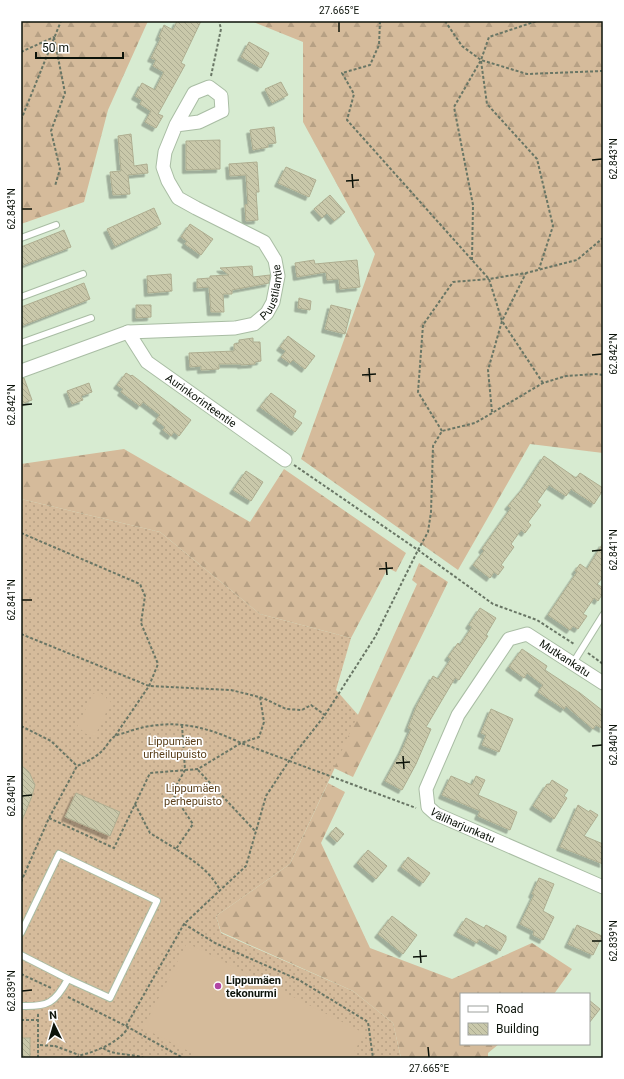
<svg xmlns="http://www.w3.org/2000/svg" width="624" height="1079" font-family="Roboto,sans-serif">
  <style>
    .grass { fill: url(#grass-dots) }
    .forest { fill: url(#forest-firs) }
    .garden { fill: #d5bb9b }
    .building { fill: url(#building-back-hatch); stroke: #aead90; filter: url(#shadow) }
    .lines { fill: none; stroke-linecap: round; stroke-linejoin: round }
    .lane-casing { stroke: #a9bda4; stroke-width: 8 }
    .street-casing { stroke: #a9bda4; stroke-width: 15 }
    .path { stroke: #697665; stroke-width: 2; stroke-dasharray: 3 2; stroke-linecap: butt }
    .lane { stroke: #fff; stroke-width: 6 }
    .street { stroke: #fff; stroke-width: 13 }
    .ticks { fill: none; stroke: #0c130a; stroke-width: 1.5 }
    .poi-dot { fill: #b145a4; stroke: #fff; stroke-width: 1.5 }
    .labels { text-anchor: middle; stroke-width: 3.5; stroke-linejoin: round; paint-order: stroke }
    .street-label { font-size: 11px; fill: #0c130a; stroke: #fff }
    .park-label { font-size: 11px; fill: #5a3f1a; stroke: #fff }
    .poi-label { font-size: 11px; font-weight: bold; fill: #0c130a; stroke: #fff; text-anchor: start }
    .neatline { fill: none; stroke: #0c130a; stroke-width: 1.5 }
    .ticks-label { font-size: 10px; text-anchor: middle; fill: #0c130a }
  </style>
  <defs>
    <pattern id="grass-dots" width="8" height="8" patternUnits="userSpaceOnUse"><rect width="8" height="8" fill="#d5bb9b"/><path d="M2 2h.1M6 6h.1" fill="none" stroke="#b6a084" stroke-width="1.8" stroke-linecap="round"/></pattern>
    <pattern id="forest-firs" width="22" height="20" patternUnits="userSpaceOnUse"><rect width="22" height="20" fill="#d5bb9b"/><path d="M5 1l3.5 6h-7zM16 11l3.5 6h-7z" fill="#b6a084"/></pattern>
    <pattern id="building-back-hatch" width="6" height="6" patternUnits="userSpaceOnUse"><rect width="6" height="6" fill="#c9c8aa"/><path d="M-1 5l2 2M0 0l6 6M5-1l2 2" fill="none" stroke="#abab91"/></pattern>
    <filter id="shadow"><feDropShadow dx="-3.5" dy="3.5" stdDeviation="0" flood-color="#0004"/></filter>
  </defs>
  <rect width="100%" height="100%" fill="#d7ebd1"/>
  <path class="grass" d="M21,499l139,33 100,82 91,24 -15,52 23,26 -69,148 -74,52 5,17 132,58 40,32 8,35h-380z"/>
  <g class="forest">
    <path d="M21,21h127l-40,89 -24,92 -63,22z"/>
    <path d="M251,21h352v432l-73,-9 -72,126 -157,-111 74,-205 -72,-132v-80z"/>
    <path d="M124,449l126,73 34,-53 122,84 -10,19 -8,-4 -37,70 -91,-24 -100,-82 -139,-33v-35z"/>
    <path d="M419,563l29,19 -95,195 -19,-9 83,-184 -5,-4z"/>
    <path d="M328,783l17,9 -24,51 49,105 82,31 80,-36 40,26 -18,25h-93v50h38l-11,9v5h-87l-8,-35 -40,-32 -132,-59 -5,-16 74,-52z"/>
  </g>
  <g class="garden">
    <path d="M95,693l5,3 1,-2 5,2v2l5,4 -16,34 -12,-3v-2l-6,-4 16,-33z"/>
    <path d="M187,943l177,90 -13,25h-149l-59,-30z"/>
  </g>
  <g class="building">
    <path d="M177,21h24l-20,42 4,2 -27,49 5,2 -7,12 -11,-6 6,-11 -11,-7 2,-4 -7,-4 7,-13 13,7 9,-18 -11,-6 3,-6 -5,-2 10,-20 -2,-1 5,-12 9,5z"/>
    <path d="M249,42l20,11 -8,15 -20,-11z"/>
    <path d="M281,82l7,13 -16,8 -7,-14z"/>
    <path d="M274,127l2,16 -8,1v3l-15,3 -3,-20z"/>
    <path d="M131,134l3,32 13,-2 1,9 -20,2 2,19 -17,1 -3,-23 11,-1 -3,-35z"/>
    <path d="M220,140v29l-34,1v-29z"/>
    <path d="M257,162l2,30h-3l2,28 -12,1 -1,-16 3,-1 -2,-29 -16,1 -1,-12z"/>
    <path d="M286,167l30,13 -7,17 -31,-14z"/>
    <path d="M330,195l15,17 -11,9 -7,-8 -5,5 -8,-9z"/>
    <path d="M154,208l7,16 -46,22 -8,-17z"/>
    <path d="M190,224l23,15 -12,16 -16,-11 2,-3 -6,-4z"/>
    <path d="M64,230l7,17 -50,19v-19z"/>
    <path d="M314,260l1,4 42,-4 3,27 -20,2 -1,-10 -12,1 -1,-8 -29,5 -2,-14z"/>
    <path d="M252,266l1,11 17,-2 -1,8 -37,7v4h-9l1,18h-13l-2,-25 -12,1v-9l13,-1v-2l19,-1 -9,-7z"/>
    <path d="M171,274l1,17 -24,2 -1,-17z"/>
    <path d="M84,283l6,16 -69,27v-19z"/>
    <path d="M299,298l12,3 -1,9 -12,-2z"/>
    <path d="M136,305h15v12l-15,1z"/>
    <path d="M331,305l20,5 -6,24 -20,-5z"/>
    <path d="M288,336l27,20 -10,13 -12,-9 -3,3 -9,-6 5,-6 -6,-4z"/>
    <path d="M253,338v4h7l1,19 -6,1v2l-14,1v-1h-22v5l-18,1v-4l-11,1 -1,-14 45,-2v-7l5,-1v-3z"/>
    <path d="M126,373l5,3 1,-1 59,45 -12,16 -5,-4 -3,4 -8,-6 2,-3 -9,-7 4,-5 -17,-13 -3,4 -19,-14 2,-3 -6,-4z"/>
    <path d="M24,378l8,22 -11,4v-25z"/>
    <path d="M89,383l3,9 -11,4 2,4 -11,4 -5,-13z"/>
    <path d="M271,393l25,18 -3,6 9,6 -7,9 -35,-25z"/>
    <path d="M544,456l32,22 4,-5 23,15v2l-9,14 -23,-15 -5,7 -17,-11 -12,17 4,3 -13,17 3,3 -6,8 -4,-3 -10,14 3,3 -13,18 3,2 -6,8 -4,-3 -4,6 -17,-13 11,-14 -2,-2 29,-41 -3,-2 16,-19z"/>
    <path d="M246,471l17,11 -12,19 -18,-11z"/>
    <path d="M603,543v34l-6,7 6,4v5l-5,8 -4,-3 -11,16 4,2 -9,13 -5,-3 -3,4 -22,-15 29,-43 -2,-1 5,-7 7,5z"/>
    <path d="M480,608l16,10 -10,17 2,1 -8,12 -21,32 -4,-2 -29,49 5,2 -15,35 -14,26 -17,-9 17,-31 9,-21 -3,-1 9,-23 16,-29 5,3 13,-20 -3,-2 10,-14 2,2 12,-18 -3,-2z"/>
    <path d="M522,649l25,17 -2,4 35,23 23,18v18l-7,-4 -3,4 -27,-23 -2,3 -26,-17 5,-7 -16,-12 -3,5 -15,-11z"/>
    <path d="M491,709l22,10 -14,33 -17,-7 4,-10 -5,-2z"/>
    <path d="M21,765l8,7 6,13 -3,11 -11,27z"/>
    <path d="M451,776l21,9 4,-9 9,4 -7,15 39,17 -7,18 -32,-14 2,-5 -38,-16z"/>
    <path d="M552,780l16,10 -4,6 3,2 -13,21 -21,-13 14,-22 2,1z"/>
    <path d="M76,793l44,19 -10,24 -45,-19z"/>
    <path d="M578,805l11,7 1,-2 8,5 -14,21 19,8v20l-43,-17z"/>
    <path d="M336,827l8,7 -7,8 -8,-7z"/>
    <path d="M368,850l19,16 -11,13 -19,-16z"/>
    <path d="M408,857l22,16 -7,10 -22,-16z"/>
    <path d="M539,878l15,6 -11,27 11,6 -11,23 -10,-5 1,-4 -14,-7 14,-29 -2,-1z"/>
    <path d="M392,916l25,19 -14,19 -25,-20z"/>
    <path d="M466,918l18,10 2,-3 20,11v4l-6,11 -21,-12 -2,4 -20,-11z"/>
    <path d="M577,925l25,11 -9,19 -25,-11z"/>
    <path d="M589,1000l11,9 -11,14z"/>
    <rect x="21" y="1038" width="9" height="20"/>
  </g>
  <g class="lines">
    <g class="lane-casing">
      <g id="lane">
        <path d="M21,238l35,-13"/>
        <path d="M21,297l62,-23"/>
        <path d="M21,343l70,-25"/>
        <path d="M573,663l30,-48"/>
        <path d="M21,933l38,-79 98,47 -47,97 -42,-19 -47,-24"/>
        <path d="M21,1006c27,1 34,-3 47,-27"/>
      </g>
    </g>
    <g class="street-casing">
      <g id="street">
        <path id="s1" d="M128,332l19,30 138,98"/>
        <path id="s2" d="M21,371l107,-39 107,-4 19,-4 13,-11 6,-11 5,-26 -3,-16 -11,-18 -68,-34 -18,-10 -10,-17 -5,-14 2,-15 11,-27 18,-32 15,-6 12,9 1,15 -23,11 -23,3"/>
        <path id="s3" d="M603,683l-76,-49 -18,5 -51,76 -32,74 2,18 8,7 167,73"/>
      </g>
    </g>
    <g class="path">
      <path d="M380,21l-1,24 -9,20 -28,8 12,21 -7,26 142,159"/>
      <path d="M445,21l17,25 19,14 46,14 76,-3"/>
      <path d="M54,37l11,56 -14,38 9,38 -5,17"/>
      <path d="M21,52l33,-15"/>
      <path d="M481,61l6,43 50,55 16,67 -14,43"/>
      <path d="M211,76l10,-47 -2,-8"/>
      <path d="M21,120l40,-99"/>
      <path d="M472,260l1,-55 -19,-98 27,-47 8,-23 48,-16"/>
      <path d="M543,383l-41,-62 -13,-42 37,-6 51,-13 26,-22"/>
      <path d="M492,412l-4,-42 14,-49 24,-48"/>
      <path d="M442,431l-24,-39 5,-67 30,-43 36,-3"/>
      <path d="M294,465l124,85 75,54 44,16 37,24"/>
      <path d="M21,533l119,51 5,12 -4,27 17,41 -9,22 -34,50"/>
      <path d="M21,634l128,52 82,4 32,8 23,11 16,1 9,-5 14,10"/>
      <path d="M588,653l15,11"/>
      <path d="M182,725l3,45 -13,23 21,31 -17,25c19,13 33,21 44,41"/>
      <path d="M21,726l30,15 26,25"/>
      <path d="M198,770l58,62"/>
      <path d="M135,804l15,29 26,16"/>
      <path d="M49,818l65,30 36,-75 48,-4 43,-26 18,-6 5,-15 -4,-25"/>
      <path d="M21,882l28,-64 28,-52c8,-3 17,-8 24,-14 5,-4 8,-12 14,-16 4,-2 10,-3 15,-5 39,-13 74,-6 111,12l175,65"/>
      <path d="M184,924l31,19 84,37 69,42 5,36"/>
      <path d="M21,974l30,14"/>
      <path d="M68,997l58,29 57,32"/>
      <path d="M38,1014v31"/>
      <path d="M21,1020h16"/>
      <path d="M126,1026l58,-102 62,-58 20,-70 23,-35 36,-46 50,-78 43,-87 10,-18 3,-20 2,-66 9,-15 33,-8 68,-40 23,-7 30,-2 7,1"/>
      <path d="M103,1048c11,8 28,5 41,10"/>
      <path d="M38,1058v-13l17,1 24,9"/>
      <path d="M76,1058c5,-4 12,-4 18,-7 12,-4 27,-12 34,-23"/>
    </g>
    <use href="#lane" class="lane"/>
    <use href="#street" class="street"/>
  </g>
  <path class="ticks" d="M339,22v10M592,160l10,-1M352,174l1,14M346,181l13,-1M22,209h10M592,355l10,-1M369,368l1,14M362,375l14,-1M22,405l10,-1M592,551l10,-1M386,562l1,13M379,569l14,-1M22,600h10M592,746l10,-1M403,756l1,13M396,763l14,-1M22,796l10,-1M592,941h10M420,950l1,13M413,957l14,-1M22,991l10,-1M428,1047l1,10"/>
  <circle class="poi-dot" cx="218" cy="986" r="4"/>
  <g class="labels">
    <g class="street-label">
      <text dy="4" stroke="none"><textPath href="#s2" startOffset="279">Puustilantie</textPath></text>
      <text dy="4" stroke="none"><textPath href="#s1" startOffset="102">Aurinkorinteentie</textPath></text>
      <text transform="translate(565 658) rotate(33)" y="4">Mutkankatu</text>
      <text dy="4" stroke="none"><textPath href="#s3" startOffset="339">Väliharjunkatu</textPath></text>
    </g>
    <g class="park-label">
      <text x="175" y="745">Lippumäen<tspan x="175" dy="13">urheilupuisto</tspan></text>
      <text x="193" y="792">Lippumäen<tspan x="193" dy="13">perhepuisto</tspan></text>
    </g>
    <g class="poi-label">
      <text x="226" y="984">Lippumäen<tspan x="226" dy="13">tekonurmi</tspan></text>
    </g>
  </g>
  <rect width="624" height="1079" fill="none" stroke="#ffffff" stroke-width="44"/>
  <rect x="460" y="993" width="130" height="52" fill="#ffffff" stroke="#9ea19d"/>
  <rect x="468" y="1006" width="20" height="6" fill="#ffffff" stroke="#9ea19d"/>
  <text x="496" y="1013" font-size="12" fill="#0c130a">Road</text>
  <rect x="468" y="1023" width="20" height="12" fill="url(#building-back-hatch)" stroke="#9ea19d"/>
  <text x="496" y="1033" font-size="12" fill="#0c130a">Building</text>
  <g transform="translate(54 1025) rotate(355)" stroke="#ffffff" stroke-width="3" paint-order="stroke">
  <path d="M0-3L7 15L0 10L-7 15Z" fill="#0c130a"/>
  <text y="-6" font-size="11" font-weight="bold" text-anchor="middle" fill="#0c130a">N</text>
  </g>
  <path d="M36 52v6h87v-6" fill="none" stroke="#0c130a" stroke-width="2"/>
  <text x="42" y="52" font-size="12" fill="#0c130a" stroke="#ffffff" stroke-width="3" paint-order="stroke">50 m</text>
  <rect x="22" y="22" width="580" height="1035" class="neatline"/>
  <g class="ticks-label">
    <text x="339" y="14">27.665°E</text>
    <text transform="translate(613 159) rotate(-90)" y="4">62.843°N</text>
    <text transform="translate(11 209) rotate(-90)" y="4">62.843°N</text>
    <text transform="translate(613 354) rotate(-90)" y="4">62.842°N</text>
    <text transform="translate(11 405) rotate(-90)" y="4">62.842°N</text>
    <text transform="translate(613 550) rotate(-90)" y="4">62.841°N</text>
    <text transform="translate(11 600) rotate(-90)" y="4">62.841°N</text>
    <text transform="translate(613 745) rotate(-90)" y="4">62.840°N</text>
    <text transform="translate(11 796) rotate(-90)" y="4">62.840°N</text>
    <text transform="translate(613 941) rotate(-90)" y="4">62.839°N</text>
    <text transform="translate(11 991) rotate(-90)" y="4">62.839°N</text>
    <text x="429" y="1072">27.665°E</text>
  </g>
</svg>
